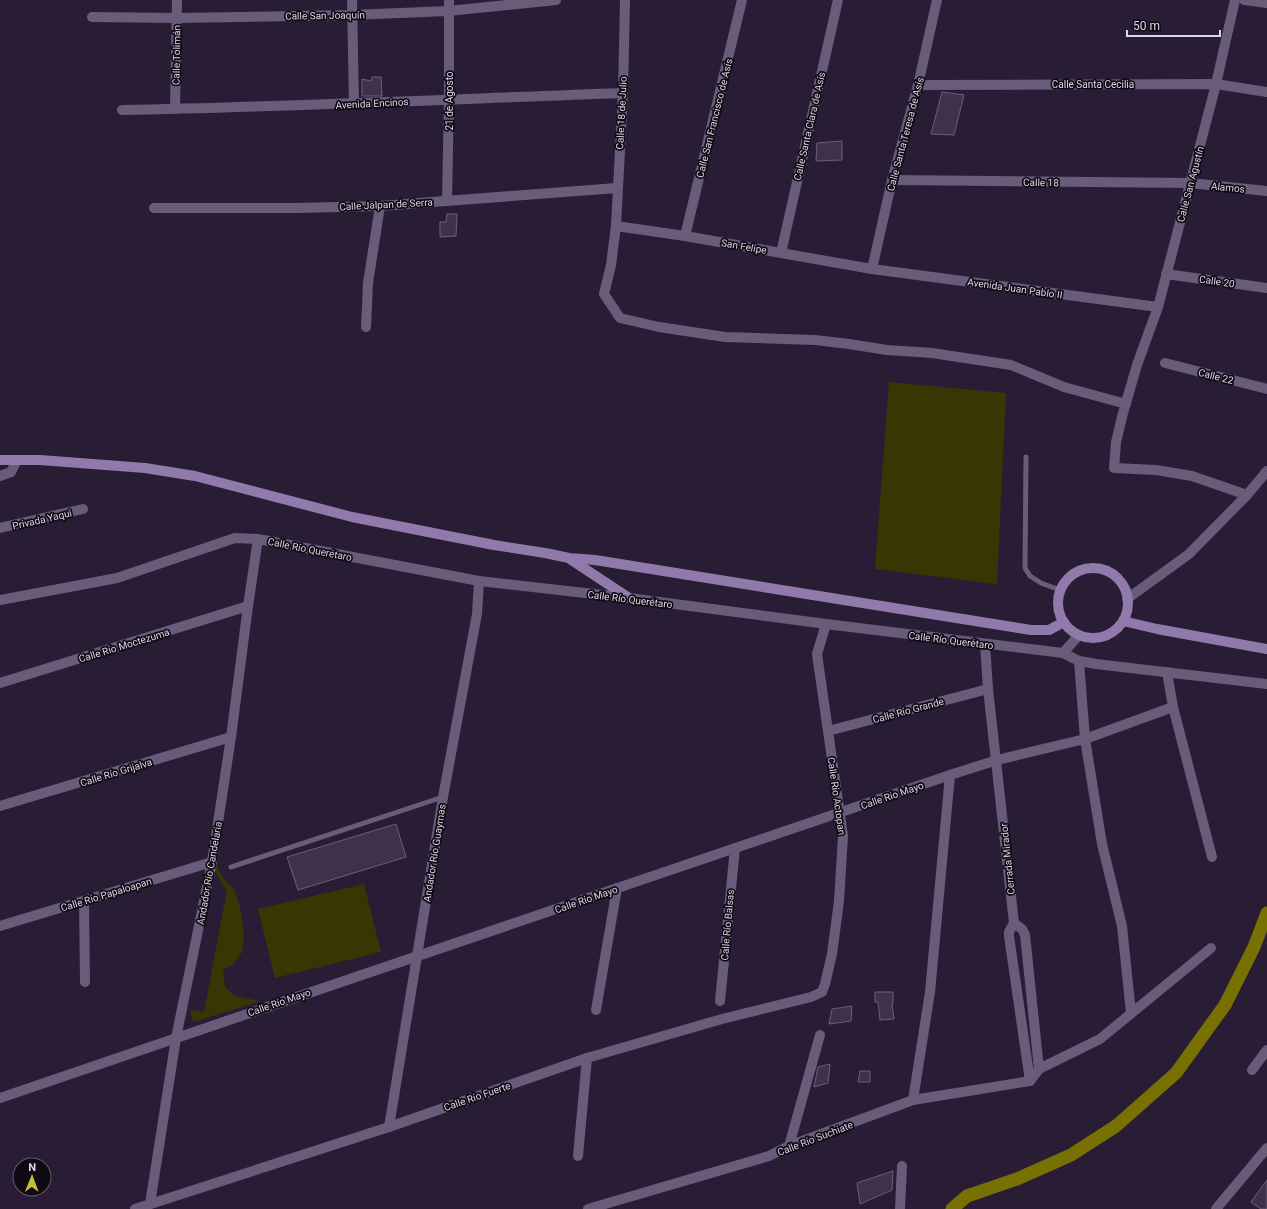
<svg xmlns="http://www.w3.org/2000/svg" width="1267" height="1209" viewBox="0 0 1267 1209" font-family="Roboto,sans-serif">
<style>
.green{fill:#3a3604}
.lines{fill:none;stroke-linecap:round;stroke-linejoin:round}
.canal{stroke:#787101;stroke-width:13}
.building{fill:#3d314b;stroke:#6b5e7a}
.service{stroke:#695b7a;stroke-width:5}
.minor{stroke:#695b7a;stroke-width:10}
.tertiary{stroke:#695b7a;stroke-width:10}
.secondary{stroke:#917aab;stroke-width:10}
.labels{text-anchor:middle;stroke-width:3.5;stroke-linejoin:round;paint-order:stroke}
.street-label{font-size:10px;fill:#ddd6e6;stroke:#100a15}
</style>
<rect width="100%" height="100%" fill="#291d36"/>
<g class="green">
<polygon points="889,382 1006,393 997,584 875,569"/>
<polygon points="215,863 225,881 234,889 240,907 244,934 242,952 233,964 223,970 225,987 235,996 260,1001 193,1022 190,1010 204,1012 227,890 214,871"/>
<polygon points="364,884 381,952 275,978 258,909"/>
</g>
<g class="lines">
<polyline class="canal" points="952,1209 967,1196 1017,1179 1071,1155 1116,1126 1176,1073 1225,1005 1254,947 1267,913"/>
</g>
<g class="building">
<polygon points="372,77 381,77 382,96 362,96 362,79 371,81"/>
<polygon points="942,92 964,95 954,135 931,134"/>
<polygon points="842,141 842,160 816,161 817,143"/>
<polygon points="447,214 457,214 456,236 440,237 440,222 446,222"/>
<polygon points="396,824 406,857 298,890 287,857"/>
<polygon points="875,992 893,992 893,1003 892,1003 894,1019 880,1020 878,1002 875,1002"/>
<polygon points="852,1006 851,1021 829,1024 832,1009"/>
<polygon points="830,1064 828,1083 814,1087 818,1067"/>
<polygon points="860,1071 870,1071 870,1082 858,1082"/>
<polygon points="893,1171 892,1190 860,1204 857,1183"/>
<polygon points="1267,1180 1267,1209 1261,1209 1251,1202"/>
</g>
<g class="lines">
<g class="service">
<polyline points="1026,457 1025,568 1030,576 1041,583 1060,590"/>
<polyline points="231,867 443,797"/>
</g>
<g class="minor">
<polyline points="352,0 354,104"/>
<polyline points="625,0 623,93 616,226 611,265 604,294 620,318 659,327 725,337 815,340 849,344 887,350 932,353 1011,365 1064,387 1126,404"/>
<polyline points="1235,0 1216,84 1158,307 1137,365 1123,413 1116,442 1114,468 1156,470 1192,476 1247,495"/>
<polyline points="1244,0 1267,3"/>
<polyline points="92,17 177,18 352,15 448,11 556,0"/>
<polyline points="918,85 1216,84 1267,92"/>
<polyline points="175,109 177,0"/>
<path d="M 122,110 C 289,107 456,99 623,93"/>
<polyline points="892,180 1190,183 1267,191"/>
<polyline points="447,201 449,99 449,0"/>
<polyline points="154,208 297,208 380,206 617,188"/>
<polyline points="616,226 685,236 872,269 1158,307"/>
<polyline points="685,236 742,0"/>
<polyline points="781,253 838,0"/>
<polyline points="872,269 892,180 918,85 937,0"/>
<polyline points="1166,274 1267,288"/>
<polyline points="366,327 368,283 380,206"/>
<polyline points="1165,363 1267,389"/>
<polyline points="0,476 11,472 17,460"/>
<polyline points="0,528 83,509"/>
<polyline points="0,600 117,578 235,538 258,539 479,581 629,598 826,624 1063,653 1079,661 1096,664 1267,684"/>
<polyline points="985,644 988,689 1014,923 1022,929 1025,935 1039,1069"/>
<polyline points="1063,653 1079,635"/>
<polyline points="1079,661 1085,739 1102,844 1122,926 1131,1013"/>
<polyline points="1167,672 1173,707 1212,857"/>
<polyline points="0,683 248,606"/>
<polyline points="828,731 988,689"/>
<polyline points="0,806 231,737"/>
<polyline points="84,901 85,982"/>
<polyline points="1014,923 1009,932 1009,936 1030,1081"/>
<polyline points="0,926 212,862"/>
<polyline points="720,1001 735,848"/>
<polyline points="596,1010 617,888"/>
<polyline points="1252,1070 1267,1050"/>
<polyline points="0,1098 950,775 997,760 1085,739 1173,707"/>
<polyline points="913,1100 930,992 950,775"/>
<polyline points="389,1127 443,797 477,614 479,581"/>
<polyline points="789,1146 820,1035"/>
<polyline points="578,1156 587,1058"/>
<polyline points="150,1204 176,1038 212,862 231,737 248,606 258,539"/>
<polyline points="135,1209 389,1127 587,1058 722,1019 811,997 822,992 825,984 832,954 839,901 843,836 817,654 826,624"/>
<polyline points="588,1209 769,1156 789,1146 913,1100 1030,1081 1039,1069 1100,1039 1211,948"/>
<polyline points="900,1209 902,1166"/>
<polyline points="1216,1209 1267,1148"/>
</g>
<polyline class="tertiary" points="1127,599 1189,554 1247,495 1267,471"/>
<g class="secondary">
<polyline points="0,460 40,460 145,468 195,476 352,517 494,545 545,553 569,558 595,560 1031,630 1049,630 1064,622"/>
<polyline points="570,559 629,598"/>
<circle cx="1093" cy="603" r="35"/>
<polyline points="1123,621 1157,629 1267,649"/>
</g>
</g>
<g class="labels">
<g class="street-label">
<text transform="translate(325 15) rotate(-1)" y="4">Calle San Joaquín</text>
<text transform="translate(176 55) rotate(-89)" y="4">Calle Tolimán</text>
<text x="1093" y="88">Calle Santa Cecilia</text>
<text transform="translate(449 101) rotate(-90)" y="4">21 de Agosto</text>
<text transform="translate(372 103) rotate(-3)" y="4">Avenida Encinos</text>
<text transform="translate(621 113) rotate(-87)" y="4">Calle 18 de Julio</text>
<text transform="translate(714 118) rotate(-76)" y="4">Calle San Francisco de Asís</text>
<text transform="translate(809 126) rotate(-77)" y="4">Calle Santa Clara de Asís</text>
<text transform="translate(905 134) rotate(-75)" y="4">Calle Santa Teresa de Asís</text>
<text transform="translate(1041 182) rotate(1)" y="4">Calle 18</text>
<text transform="translate(1190 184) rotate(-75)" y="4">Calle San Agustín</text>
<text transform="translate(1228 187) rotate(6)" y="4">Alamos</text>
<text transform="translate(386 204) rotate(-3)" y="4">Calle Jalpan de Serra</text>
<text transform="translate(744 246) rotate(10)" y="4">San Felipe</text>
<text transform="translate(1217 281) rotate(8)" y="4">Calle 20</text>
<text transform="translate(1015 288) rotate(8)" y="4">Avenida Juan Pablo II</text>
<text transform="translate(1216 376) rotate(14)" y="4">Calle 22</text>
<text transform="translate(42 519) rotate(-13)" y="4">Privada Yaqui</text>
<text transform="translate(310 549) rotate(11)" y="4">Calle Río Querétaro</text>
<text transform="translate(630 599) rotate(7)" y="4">Calle Río Querétaro</text>
<text transform="translate(951 640) rotate(7)" y="4">Calle Río Querétaro</text>
<text transform="translate(124 645) rotate(-17)" y="4">Calle Río Moctezuma</text>
<text transform="translate(908 710) rotate(-15)" y="4">Calle Río Grande</text>
<text transform="translate(116 772) rotate(-17)" y="4">Calle Río Grijalva</text>
<text transform="translate(892 795) rotate(-19)" y="4">Calle Río Mayo</text>
<text transform="translate(837 796) rotate(82)" y="4">Calle Río Actopan</text>
<text transform="translate(434 853) rotate(-81)" y="4">Andador Río Guaymas</text>
<text transform="translate(1007 859) rotate(-96)" y="4">Cerrada Mirador</text>
<text transform="translate(209 873) rotate(-80)" y="4">Andador Río Candelaria</text>
<text transform="translate(106 894) rotate(-17)" y="4">Calle Río Papaloapan</text>
<text transform="translate(586 899) rotate(-19)" y="4">Calle Río Mayo</text>
<text transform="translate(727 925) rotate(-85)" y="4">Calle Río Balsas</text>
<text transform="translate(279 1002) rotate(-19)" y="4">Calle Río Mayo</text>
<text transform="translate(477 1096) rotate(-19)" y="4">Calle Río Fuerte</text>
<text transform="translate(815 1138) rotate(-21)" y="4">Calle Río Suchiate</text>
</g>
</g>
<g transform="translate(32 1177) rotate(1)"><circle r="19" fill="#100a15" stroke="#625c69"/>
<path d="M0-3L7 15L0 10L-7 15Z" fill="#c5bc3d"/>
<text y="-6" font-size="11" font-weight="bold" text-anchor="middle" fill="#ddd6e6">N</text>
</g>
<path d="M1127 30v6h93v-6" fill="none" stroke="#ddd6e6" stroke-width="2"/>
<text x="1133" y="30" font-size="12" fill="#ddd6e6" stroke="#100a15" stroke-width="3" paint-order="stroke">50 m</text>
</svg>
